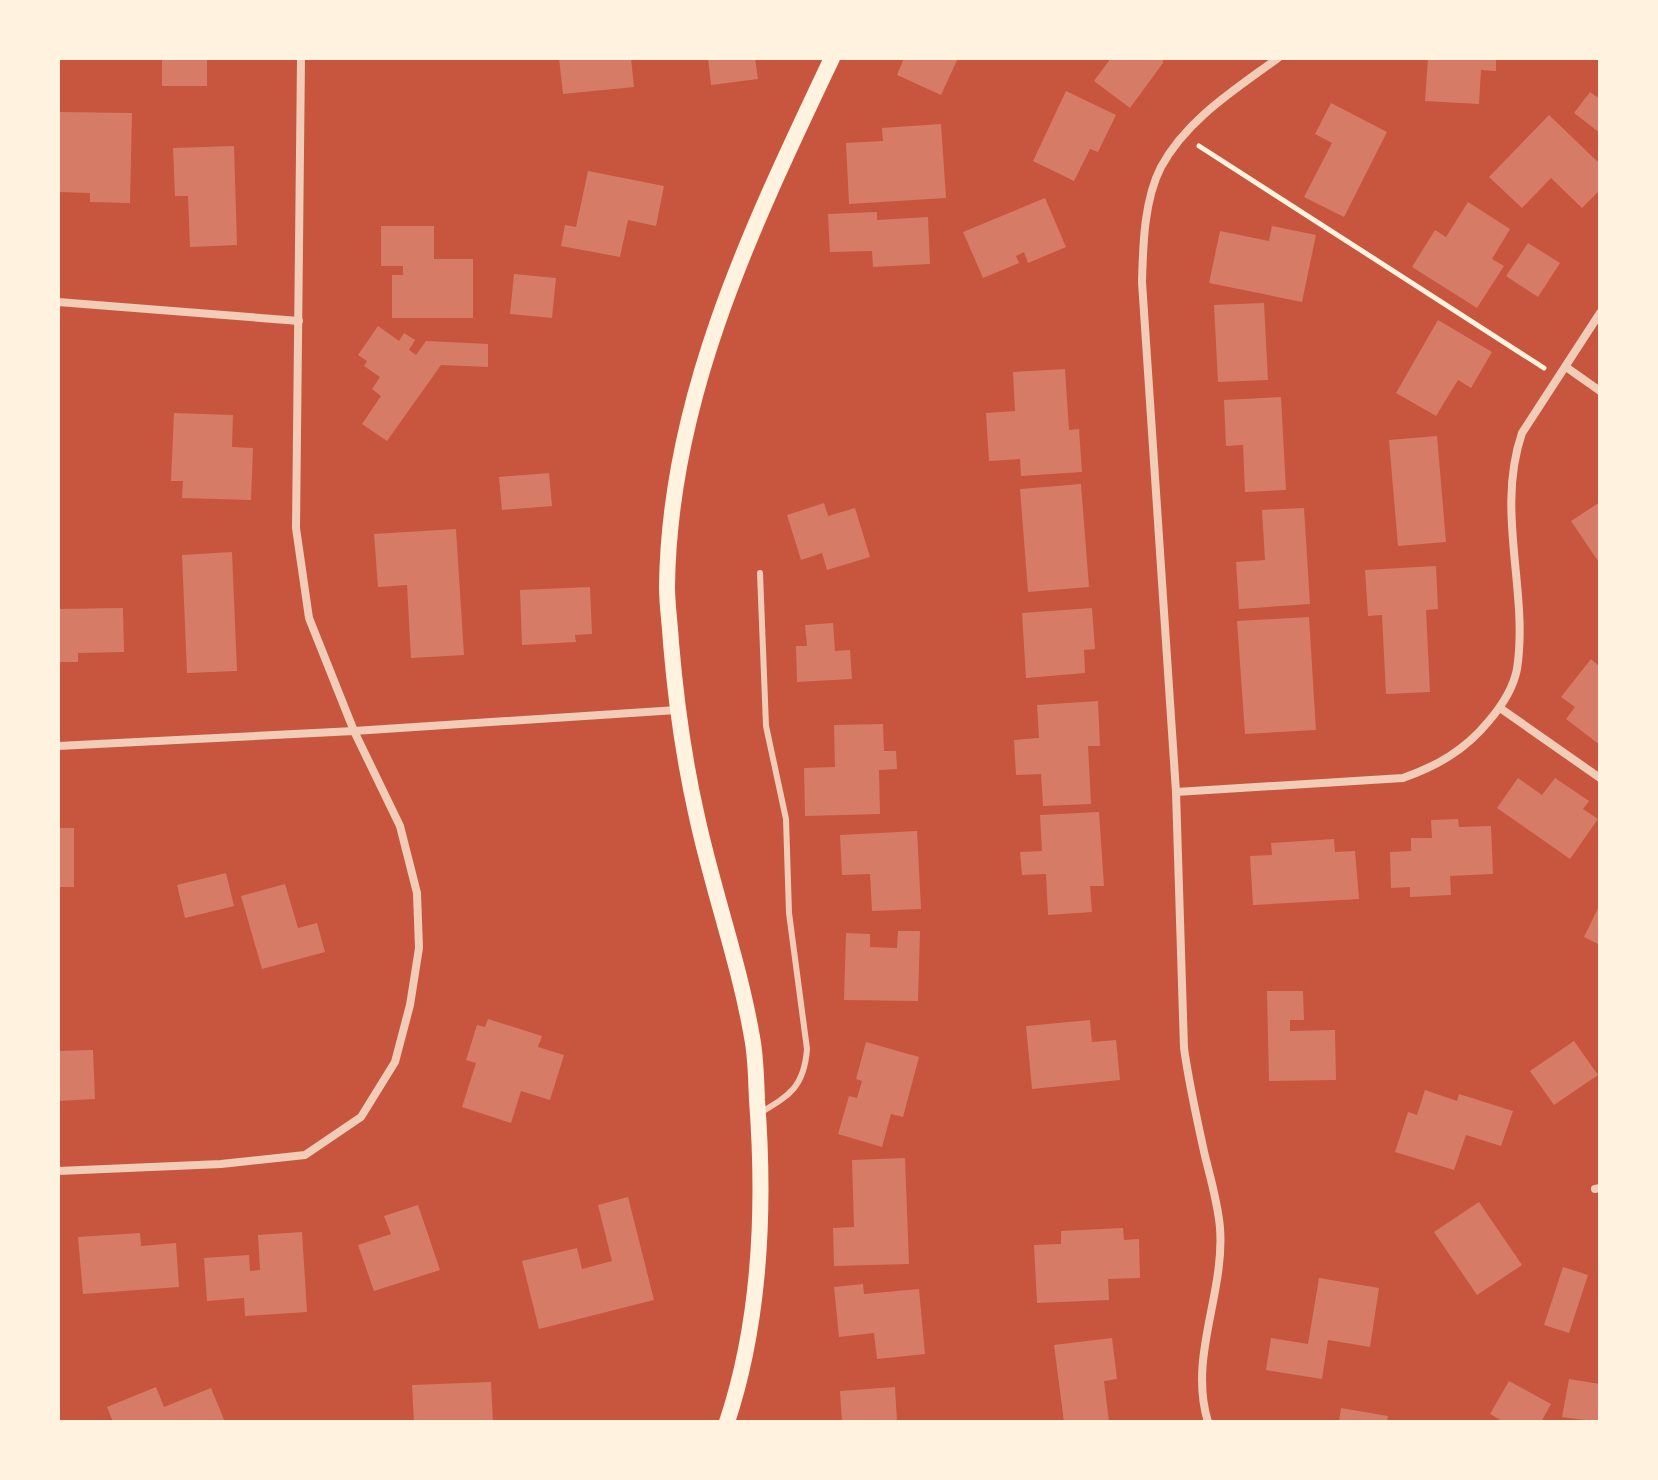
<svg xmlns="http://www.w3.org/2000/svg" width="1658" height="1480" viewBox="0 0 1658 1480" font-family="'Space Grotesk',sans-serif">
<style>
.building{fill:#d67c66}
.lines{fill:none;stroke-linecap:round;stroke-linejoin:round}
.path{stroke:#fff3e0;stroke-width:5}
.service{stroke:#f1ccb7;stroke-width:6}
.minor{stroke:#f1ccb7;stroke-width:8}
.secondary{stroke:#fff3e0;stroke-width:16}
</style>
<rect width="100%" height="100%" fill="#c8553d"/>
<g class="building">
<rect x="162" y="58" width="45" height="28"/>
<polygon points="559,58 631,58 634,87 563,94"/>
<polygon points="708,58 755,58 758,79 711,85"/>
<polygon points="904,58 958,58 941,95 897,75"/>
<polygon points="1111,58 1163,58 1163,63 1130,108 1094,81"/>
<polygon points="1428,58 1496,58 1496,71 1481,70 1479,104 1425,101"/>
<polygon points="1066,91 1116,115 1098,152 1090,149 1074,181 1033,161"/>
<polygon points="1590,92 1600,99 1600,133 1574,113"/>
<polygon points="1331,103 1387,132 1344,217 1304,197 1332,143 1315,134"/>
<polygon points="58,112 132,113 130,203 90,202 90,193 58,192"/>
<polygon points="1549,115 1600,164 1600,190 1582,208 1551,178 1522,208 1489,177"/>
<polygon points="941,124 946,198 849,204 846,143 883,141 882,128"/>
<polygon points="234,146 237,245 190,247 188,196 175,196 173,148"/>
<polygon points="588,171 664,186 656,226 628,220 620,257 561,246 565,225 576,227"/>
<polygon points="1045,198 1066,247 1028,263 1024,252 1016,256 1019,263 983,278 963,232"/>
<polygon points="1468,202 1510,229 1492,259 1504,266 1477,308 1412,267 1435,230 1446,237"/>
<polygon points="877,212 877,220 928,217 930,264 873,267 872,251 830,252 828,214"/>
<polygon points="381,226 434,226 434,259 473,259 473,318 392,318 392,275 403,275 403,266 381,266"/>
<polygon points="1272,226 1316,235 1302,302 1209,283 1220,231 1269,241"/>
<polygon points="1528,243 1560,263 1538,297 1506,276"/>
<polygon points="514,274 556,278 552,318 510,314"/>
<polygon points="1264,303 1268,380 1218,382 1214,305"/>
<polygon points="1438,320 1492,352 1471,388 1458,380 1436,416 1396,393"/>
<polygon points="378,326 399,341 404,333 415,340 409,350 416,355 426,341 488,344 488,367 441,365 387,441 362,424 381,396 372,389 380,377 364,366 367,361 358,355"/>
<polygon points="1065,369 1069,430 1079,429 1082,472 1021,476 1020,459 989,461 986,413 1015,411 1013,372"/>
<polygon points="1281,397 1286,490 1245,492 1243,445 1226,446 1224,400"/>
<polygon points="174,413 233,415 232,447 253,448 251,500 182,498 183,481 171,481"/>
<polygon points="1437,436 1446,542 1398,546 1389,440"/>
<polygon points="549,473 552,506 502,510 499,477"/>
<polygon points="1081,484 1089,587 1028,592 1020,489"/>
<polygon points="1600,502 1600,564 1571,521"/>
<polygon points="824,503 828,516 855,508 870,557 827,570 822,553 801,560 787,515"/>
<polygon points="1304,508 1310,604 1239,609 1236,562 1265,560 1262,510"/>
<polygon points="456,529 464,655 411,658 407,585 378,587 374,534"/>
<polygon points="232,552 237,671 187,673 182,555"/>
<polygon points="1436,566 1438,609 1426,610 1430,692 1386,694 1382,615 1368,616 1365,570"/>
<polygon points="590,587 592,634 575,635 576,642 522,645 520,590"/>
<polygon points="123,608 124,652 78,653 78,662 58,662 58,609"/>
<polygon points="1092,608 1095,649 1084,650 1085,673 1026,678 1022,613"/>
<polygon points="1309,617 1316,730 1245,734 1237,621"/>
<polygon points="833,623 835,651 850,650 852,679 797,682 796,646 807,646 805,625"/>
<polygon points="1591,659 1600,667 1600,745 1566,719 1575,707 1561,697"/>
<polygon points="1098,701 1100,746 1088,746 1091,804 1043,806 1041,774 1016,775 1014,740 1039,738 1037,705"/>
<polygon points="883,724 884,751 896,751 897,769 879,770 880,814 805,816 804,768 835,767 834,725"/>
<polygon points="1518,778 1542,795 1555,778 1589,801 1583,809 1598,819 1570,859 1497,808"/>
<polygon points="1099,812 1104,886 1090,886 1092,912 1048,915 1046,874 1022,875 1020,852 1042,851 1040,815"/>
<polygon points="1458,819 1459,827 1491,826 1493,874 1450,876 1451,895 1410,897 1410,887 1391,888 1390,852 1411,851 1411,838 1432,838 1431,820"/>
<rect x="58" y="828" width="16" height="59"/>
<polygon points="917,831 921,909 872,911 870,874 842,875 840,835"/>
<polygon points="1334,839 1335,852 1355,851 1359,899 1253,905 1250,856 1272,855 1271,843"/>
<polygon points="226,873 234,906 185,918 177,885"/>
<polygon points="285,884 298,928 317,923 325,952 262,969 241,896"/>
<polygon points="1600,904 1600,945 1584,937"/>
<polygon points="898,931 920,931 918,1001 844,1000 846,933 870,934 870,947 897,948"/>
<polygon points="1267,991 1303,991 1304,1020 1290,1020 1290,1031 1335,1030 1336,1080 1269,1081"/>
<polygon points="488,1019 542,1036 538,1047 564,1055 550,1100 521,1091 511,1123 462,1107 476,1063 466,1060 477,1025 485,1027"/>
<polygon points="1090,1020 1092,1042 1116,1040 1120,1080 1032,1089 1026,1026"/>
<polygon points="1574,1041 1598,1075 1554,1105 1530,1071"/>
<polygon points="866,1042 919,1057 903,1117 891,1114 882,1147 838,1134 849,1096 857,1098 862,1081 856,1079"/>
<polygon points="93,1050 95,1099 58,1101 58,1051"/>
<polygon points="1425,1090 1457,1101 1459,1094 1513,1111 1501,1146 1466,1135 1454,1170 1395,1152 1408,1112 1417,1115"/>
<polygon points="905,1158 909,1264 834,1266 833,1228 854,1227 852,1160"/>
<polygon points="628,1197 654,1300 539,1329 522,1261 577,1248 582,1269 612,1261 598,1205"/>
<polygon points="1479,1202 1522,1265 1477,1295 1434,1232"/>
<polygon points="418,1205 440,1270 374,1291 358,1245 391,1234 384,1216"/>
<polygon points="1123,1228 1124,1240 1139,1239 1140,1278 1108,1279 1109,1300 1037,1303 1034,1245 1061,1244 1061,1231"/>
<polygon points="302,1232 307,1312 245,1316 244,1298 207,1301 204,1258 249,1255 250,1271 260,1270 258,1235"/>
<polygon points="140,1233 141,1246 176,1243 179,1287 83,1294 78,1237"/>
<polygon points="1563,1267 1588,1275 1569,1333 1544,1325"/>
<polygon points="1319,1278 1379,1288 1370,1347 1328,1340 1322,1379 1266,1370 1271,1338 1308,1344"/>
<polygon points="863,1284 864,1294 919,1289 925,1354 877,1359 874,1333 839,1337 834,1287"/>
<polygon points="1112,1338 1117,1379 1104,1381 1109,1422 1064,1422 1054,1345"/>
<polygon points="1569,1379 1600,1384 1600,1422 1562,1417"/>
<polygon points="1509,1381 1551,1404 1541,1422 1504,1422 1490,1414"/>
<polygon points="491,1382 493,1422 414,1422 412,1385"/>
<polygon points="156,1387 164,1407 211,1388 225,1422 113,1422 107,1407"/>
<polygon points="895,1387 897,1422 842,1422 840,1391"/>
<polygon points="1341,1408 1388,1416 1387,1422 1339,1422"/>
</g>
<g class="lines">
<polyline class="path" points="1199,146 1544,368"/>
<path class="service" d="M 760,573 L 766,726 L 786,819 L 789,913 L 807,1049 C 804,1087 790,1095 760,1113"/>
<g class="minor">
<polyline points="58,302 299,321"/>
<polyline points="1566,367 1600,391"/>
<polyline points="1500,708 1600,778"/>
<polyline points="58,746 354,731 677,710"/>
<path d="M 1176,792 L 1403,778 C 1437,766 1465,750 1488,722 C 1501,707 1513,690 1517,669 C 1529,591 1495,512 1522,433 L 1600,313"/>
<polyline points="58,1171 221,1164 305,1155 361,1117 395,1062 410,1005 419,948 417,893 400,826 354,731 309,618 296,528 301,58"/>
<polyline points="1595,1189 1600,1188"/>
<path d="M 1208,1422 C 1188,1357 1225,1294 1220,1228 C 1218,1204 1211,1180 1205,1156 C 1197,1120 1189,1084 1184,1048 L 1176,792 L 1142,282 C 1143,245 1144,200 1161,167 C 1187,119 1236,89 1278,58"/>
</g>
<path class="secondary" d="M 727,1422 C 761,1320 765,1206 757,1100 C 756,1079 756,1057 752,1037 C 739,962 713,891 697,817 C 684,760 676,702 671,643 C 670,624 667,605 667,587 C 669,397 753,225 832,58"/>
</g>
<rect width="1658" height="1480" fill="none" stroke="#fff3e0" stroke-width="120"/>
</svg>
